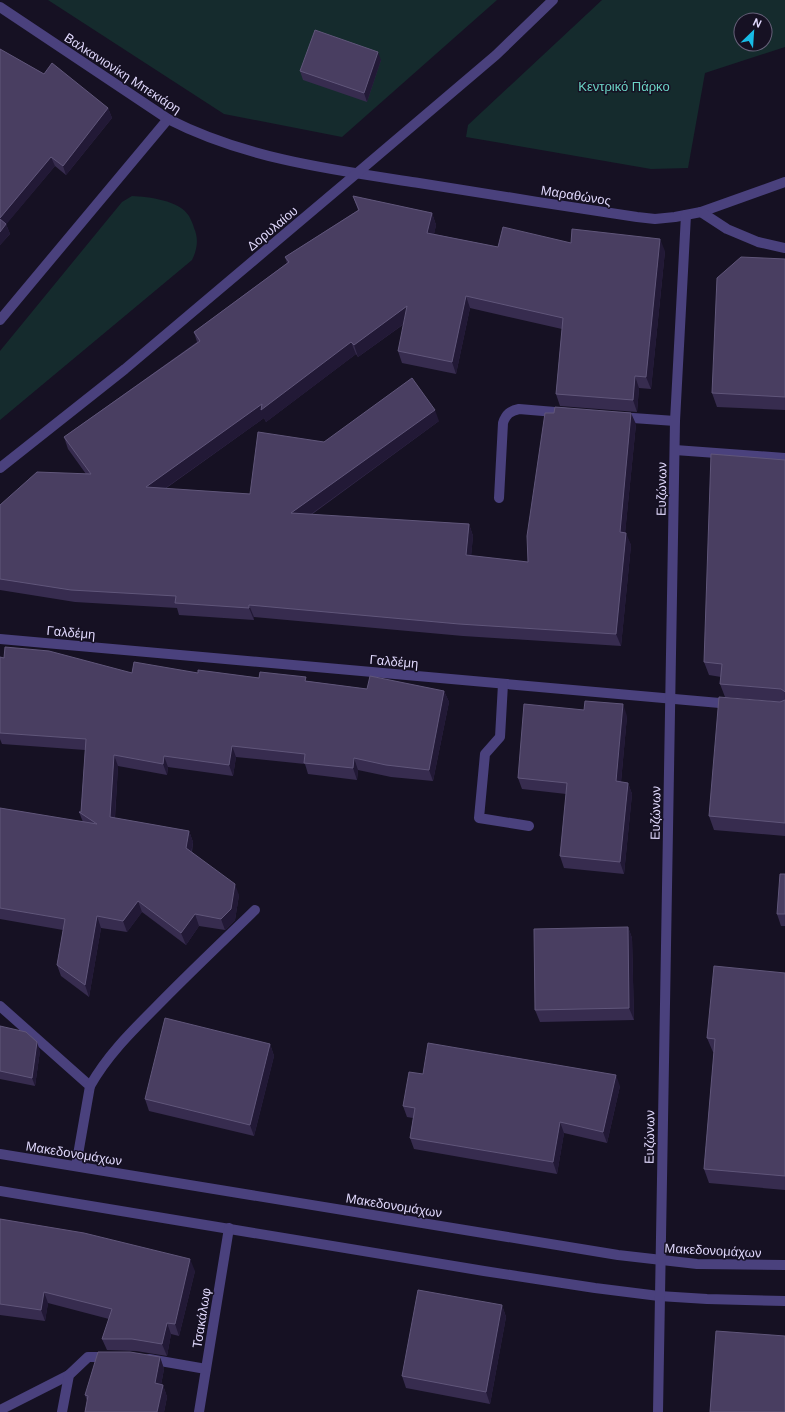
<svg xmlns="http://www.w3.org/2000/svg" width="785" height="1412" viewBox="0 0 785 1412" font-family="'DM Sans',sans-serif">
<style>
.green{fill:#152b2d;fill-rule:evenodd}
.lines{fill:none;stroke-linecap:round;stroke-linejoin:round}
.minor{stroke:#4a417d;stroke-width:10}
.wall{fill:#372c4f}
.shaded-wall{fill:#221936}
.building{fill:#493e61;stroke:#60567a}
.labels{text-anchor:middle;stroke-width:3;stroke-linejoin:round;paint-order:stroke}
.street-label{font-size:13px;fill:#dfd7fb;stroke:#161123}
.park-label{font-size:13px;fill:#6bd4c5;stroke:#161123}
</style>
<rect width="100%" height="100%" fill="#161123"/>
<g class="green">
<polygon points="48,0 497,0 342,137 224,114"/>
<path d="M 602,0 L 785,0 L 785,47 L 705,73 L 688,168 L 651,169 L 466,137 L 468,125 ZM 741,20 L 765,20 L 765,44 L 741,44 Z"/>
<path d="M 132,196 C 149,197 179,200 189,216 C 191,220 193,224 194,228 C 199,239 197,250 192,260 L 0,420 L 0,351 L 122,202 Z"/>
</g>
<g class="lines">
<g class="minor">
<path d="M 0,7 L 168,119 C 246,159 333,170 419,183 C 492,195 564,206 637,217 L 655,219 L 675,217 L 701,212 L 785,182"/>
<polyline points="701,212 727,229 758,242 785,248"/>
<polyline points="0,320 168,119"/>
<polyline points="619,417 675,421"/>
<polyline points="675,450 785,458"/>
<polyline points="0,468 125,369 356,174 496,55 553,0"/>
<path d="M 499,498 L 503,423 C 506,414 510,411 519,409 L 567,413"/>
<polyline points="0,639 731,704"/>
<polyline points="503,684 500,737 485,754 479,818 529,826"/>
<polyline points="0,1006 90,1086 76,1166"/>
<path d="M 90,1086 C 107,1056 130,1033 154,1009 C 187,975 221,943 255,910"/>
<polyline points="0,1154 618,1255 697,1264 785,1265"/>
<polyline points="0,1191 484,1271 595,1288 659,1296 707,1299 785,1301"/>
<polyline points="149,1359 206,1369"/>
<polyline points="0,1410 69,1375"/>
<polyline points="62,1412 69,1375 88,1357 109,1357"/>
<polyline points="199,1412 229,1228"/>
<polyline points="658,1412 675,421 686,215"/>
</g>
</g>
<g class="wall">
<polygon points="0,49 44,74 108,108 112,118 66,175 55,166 6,224 10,234 0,245"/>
<polygon points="381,60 367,102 303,80 300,71"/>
<polygon points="353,196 432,213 436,225 434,234 498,247 571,243 665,251 651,389 639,388 637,412 560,406 556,394 562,329 470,308 456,374 402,363 398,351 404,324 358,357 356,354 266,422 264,418 165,489 250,494 324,442 439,421 311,515 469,524 473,536 471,556 528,562 636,424 625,533 631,545 621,646 463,636 254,617 254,620 179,615 177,608 75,602 0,590 0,505 86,474 68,449 64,437 197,342 194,332 287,263 285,257 358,210"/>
<polygon points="785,259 785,410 717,407 712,393"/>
<polygon points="785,460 785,836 714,830 709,816 780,702 725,697 720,684 721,677 709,675 704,662"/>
<polygon points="0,657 132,673 198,673 259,678 307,681 367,689 444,691 449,702 433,781 391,777 358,770 357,780 308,774 305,764 236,757 233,776 168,767 167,775 118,766 115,818 189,831 193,842 192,852 239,895 235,920 225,930 199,926 186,945 142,912 127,932 101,928 89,997 61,976 57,965 63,930 0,919 0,808 83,822 79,812 81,812 85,750 2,744 0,739"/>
<polygon points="627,716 621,782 628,783 632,794 624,874 564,868 560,856 566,794 522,789 518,778"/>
<polygon points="785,874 785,926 781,926 777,914"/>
<polygon points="628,927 632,938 634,1020 540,1022 535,1010"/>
<polygon points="785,973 785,1190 709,1183 704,1169 714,1052 713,1052 707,1038"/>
<polygon points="0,1026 40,1051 35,1086 0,1079"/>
<polygon points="270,1044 274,1056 254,1136 149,1111 145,1099"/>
<polygon points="423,1074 620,1086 607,1143 564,1133 557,1174 414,1149 410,1138 413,1118 407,1117 403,1106"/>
<polygon points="0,1219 195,1271 179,1336 171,1334 167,1356 136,1351 107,1350 102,1339 109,1319 48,1303 45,1321 0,1315"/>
<polygon points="502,1305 506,1317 490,1404 406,1388 402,1376"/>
<polygon points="160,1357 164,1369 161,1385 163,1385 167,1397 164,1412 85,1412 87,1401 85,1395"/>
</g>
<g class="shaded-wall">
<polygon points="378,52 381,60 367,102 364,93"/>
<polygon points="108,108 112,118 66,175 63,166"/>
<polygon points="51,157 55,166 4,227 6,224 10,234 0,245 0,218"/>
<polygon points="432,213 436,225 432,245 427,233"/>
<polygon points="660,239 665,251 651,389 646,377"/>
<polygon points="466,296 470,308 456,374 452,362"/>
<polygon points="407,306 412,318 358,357 354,345"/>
<polygon points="351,342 356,354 266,422 264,418 150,499 146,487 262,404"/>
<polygon points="635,376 639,388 637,412 633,400"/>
<polygon points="435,410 439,421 296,525 291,513"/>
<polygon points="631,413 636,424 624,544 620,532"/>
<polygon points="469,524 473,536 470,567 466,555"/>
<polygon points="626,533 631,545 621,646 616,634"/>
<polygon points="249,605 254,617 254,620 249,608"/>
<polygon points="444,691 449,702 433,781 429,770"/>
<polygon points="623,704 627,716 620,793 616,781"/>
<polygon points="232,746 236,757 233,776 229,765"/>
<polygon points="114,755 118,766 114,829 110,817"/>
<polygon points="164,756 168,767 167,775 163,764"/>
<polygon points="354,758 358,770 357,780 353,768"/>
<polygon points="628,783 632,794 624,874 620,862"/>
<polygon points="189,831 193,842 190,859 186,848"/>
<polygon points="235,884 239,895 235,920 225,930 221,919"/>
<polygon points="138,901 142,912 127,932 123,921"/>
<polygon points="195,914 199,926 186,945 181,933"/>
<polygon points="97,916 101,928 89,997 85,985"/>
<polygon points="628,927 632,938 634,1020 629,1008"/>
<polygon points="37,1042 40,1051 35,1086 32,1078"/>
<polygon points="270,1044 274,1056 254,1136 250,1125"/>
<polygon points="616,1075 620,1086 607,1143 603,1132"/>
<polygon points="560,1122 564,1133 557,1174 553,1162"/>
<polygon points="190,1259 195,1271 179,1336 175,1324"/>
<polygon points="44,1292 48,1303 45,1321 41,1310"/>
<polygon points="502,1305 506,1317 490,1404 486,1392"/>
<polygon points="167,1323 171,1334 167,1356 162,1344"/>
<polygon points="160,1357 164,1369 159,1395 155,1383"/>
<polygon points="163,1385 167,1397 164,1412 157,1412"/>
</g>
<g class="building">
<polygon points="315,30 378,52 364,93 300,71"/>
<polygon points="0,49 44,74 52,63 108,108 63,166 51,157 0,218"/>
<polygon points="353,196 432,213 427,233 498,247 503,227 571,243 572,229 660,239 646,377 635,376 633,400 556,394 563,318 466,296 452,362 398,351 407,306 354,345 351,342 261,410 262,404 146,487 250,494 258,432 324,442 412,378 435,410 291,513 469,524 466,555 528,562 527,536 545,413 554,413 555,407 631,413 620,532 626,533 616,634 459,624 249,605 249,608 175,603 176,596 71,590 0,579 0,505 37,472 91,474 64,437 200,341 194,332 289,262 285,257 359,210"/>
<polygon points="0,219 6,224 0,232"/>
<polygon points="741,257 785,259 785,397 712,393 717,278"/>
<polygon points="711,454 785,460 785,692 784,691 781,689 720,684 722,664 704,662"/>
<polygon points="5,647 49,651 132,673 134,662 198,673 198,670 259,678 260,672 306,677 305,681 367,689 370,676 444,691 429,770 386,765 354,758 353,768 304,763 305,754 232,746 229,765 164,756 163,764 114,755 110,817 189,831 186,848 235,884 231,909 221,919 195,914 181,933 138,901 123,921 97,916 85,985 57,965 65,919 0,908 0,808 97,824 79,812 81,812 86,739 0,733 0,657 4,658"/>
<polygon points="719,697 780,702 785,700 785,823 709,816"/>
<polygon points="585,701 623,704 616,781 628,783 620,862 560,856 567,783 518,778 524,704 584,710"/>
<polygon points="780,874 785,874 785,914 777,914"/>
<polygon points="628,927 629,1008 535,1010 534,929"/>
<polygon points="714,966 785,973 785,1176 704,1169 715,1039 707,1038"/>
<polygon points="165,1018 270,1044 250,1125 145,1099"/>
<polygon points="0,1026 26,1032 37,1042 32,1078 0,1071"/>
<polygon points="428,1043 616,1075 603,1132 560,1122 553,1162 410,1138 415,1108 403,1106 409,1072 423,1074"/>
<polygon points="0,1219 84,1233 190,1259 175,1324 167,1323 162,1344 132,1339 102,1339 112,1309 44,1292 41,1310 0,1304"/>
<polygon points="418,1290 502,1305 486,1392 402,1376"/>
<polygon points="716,1331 785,1336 785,1412 710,1412"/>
<polygon points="98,1352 130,1352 160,1357 155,1383 163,1385 157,1412 85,1412 88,1396 85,1395"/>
</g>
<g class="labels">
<g class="street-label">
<text transform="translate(123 73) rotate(33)" y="5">Βαλκανιονίκη Μπεκιάρη</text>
<text transform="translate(576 195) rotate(9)" y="5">Μαραθώνος</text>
<text transform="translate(272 228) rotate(-40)" y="5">Δορυλαίου</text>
<text transform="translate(661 489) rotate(-89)" y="5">Ευζώνων</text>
<text transform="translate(71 632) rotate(5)" y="5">Γαλδέμη</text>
<text transform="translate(394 661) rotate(5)" y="5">Γαλδέμη</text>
<text transform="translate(655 813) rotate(-89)" y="5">Ευζώνων</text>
<text transform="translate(649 1137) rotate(-89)" y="5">Ευζώνων</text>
<text transform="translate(74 1153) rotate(9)" y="5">Μακεδονομάχων</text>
<text transform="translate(394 1205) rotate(9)" y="5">Μακεδονομάχων</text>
<text transform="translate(713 1250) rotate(3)" y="5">Μακεδονομάχων</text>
<text transform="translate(201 1318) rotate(-81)" y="5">Τσακάλωφ</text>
</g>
<g class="park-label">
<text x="624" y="91">Κεντρικό Πάρκο</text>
</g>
</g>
<g transform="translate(753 32) rotate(25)"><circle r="19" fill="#161123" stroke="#666079"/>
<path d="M0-3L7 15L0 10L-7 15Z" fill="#18bbe6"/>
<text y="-6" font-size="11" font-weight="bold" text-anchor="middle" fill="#dfd7fb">N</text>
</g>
</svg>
